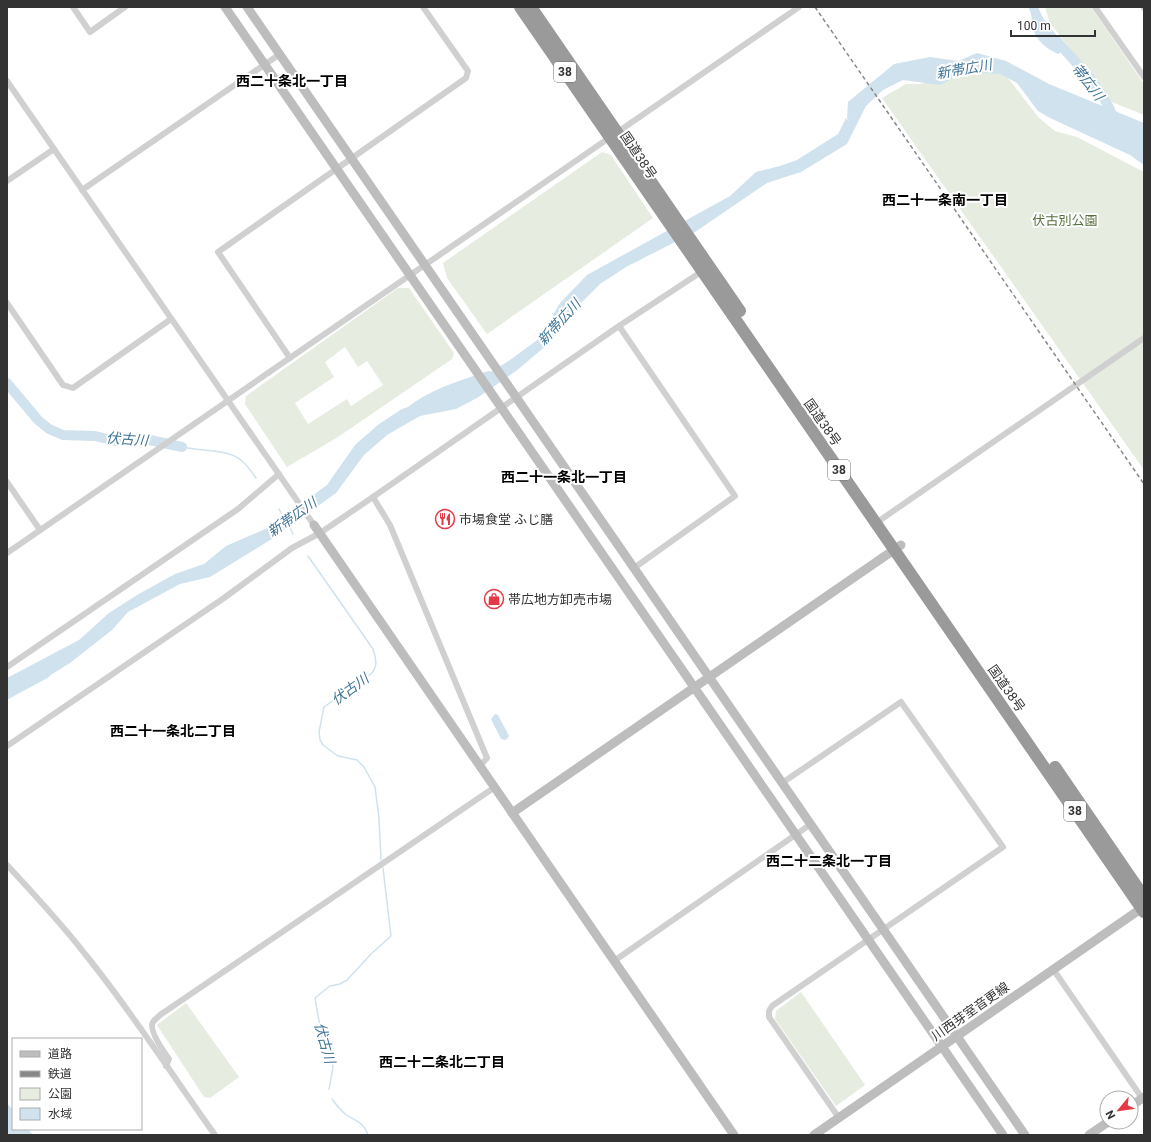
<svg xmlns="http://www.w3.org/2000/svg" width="1151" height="1142" viewBox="0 0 1151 1142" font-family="Roboto,'Noto Sans JP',sans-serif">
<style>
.green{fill:#e6ecdf;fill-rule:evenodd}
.water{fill:#cfe2ee}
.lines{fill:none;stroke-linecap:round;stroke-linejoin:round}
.stream{stroke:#cfe2ee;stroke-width:1.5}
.river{stroke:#cfe2ee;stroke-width:10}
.street{stroke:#d0d0d0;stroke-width:6}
.secondary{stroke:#bdbdbd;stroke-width:9}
.highway{stroke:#9a9a9a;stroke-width:12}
.rail{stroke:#888;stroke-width:1.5;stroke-dasharray:4 3;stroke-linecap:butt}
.labels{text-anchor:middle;stroke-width:4;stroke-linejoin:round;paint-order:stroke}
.shield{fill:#fff;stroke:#707070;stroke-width:1}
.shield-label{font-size:12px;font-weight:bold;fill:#333}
.street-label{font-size:13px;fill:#333;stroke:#fff}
.park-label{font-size:13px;fill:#56703f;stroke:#fff}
.poi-label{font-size:13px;fill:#333;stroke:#fff;text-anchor:start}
.water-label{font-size:14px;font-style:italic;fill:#3f7597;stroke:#fff}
.neighbourhood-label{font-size:14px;font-weight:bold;fill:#000;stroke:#fff}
</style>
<rect width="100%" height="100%" fill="#fff"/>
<g class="green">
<polygon points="1045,7 1091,7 1144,84 1144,115 1112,102 1050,23"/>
<polygon points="992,68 1008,78 1039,118 1055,131 1077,137 1144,172 1144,470 882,98 906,84 919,84 958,78"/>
<polygon points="602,152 611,155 653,218 487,334 447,278 443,263"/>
<path d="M 398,288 L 409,288 L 454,353 L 452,359 L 338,437 L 287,467 L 245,404 L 246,396 ZM 345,347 L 358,367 L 367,361 L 383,385 L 351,406 L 347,399 L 308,424 L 295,403 L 334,377 L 325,362 Z"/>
<polygon points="801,992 865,1085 836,1106 775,1019 776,1011"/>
<polygon points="186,1003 239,1077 210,1098 204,1097 157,1025"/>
</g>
<g class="water">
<path d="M 1028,7 L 1038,7 L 1043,18 L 1067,49 L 1058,54 C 1046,48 1037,42 1033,28 C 1030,20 1034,16 1028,7 Z"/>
<polygon points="977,53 1006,61 1049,84 1144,123 1144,165 1130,155 1050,118 1038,111 1017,83 1000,74 965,72 940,85 903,80 883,90 866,106 847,144 801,172 767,183 695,232 626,267 600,284 572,312 561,329 547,345 516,371 477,398 456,409 420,416 387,435 364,455 336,493 275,537 210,577 180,584 128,612 112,630 70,663 49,676 18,684 7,692 7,678 79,640 109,613 137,595 175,574 204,564 226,546 270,527 327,485 355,445 379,424 402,409 466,388 510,360 540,338 560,303 587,275 730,196 756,172 780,166 797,160 838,134 846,118 850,122 847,118 848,102 894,64 930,57 958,61"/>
<polygon points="495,714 498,715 509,736 506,740 501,739 491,719"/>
<polygon points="7,1103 13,1110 13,1129 28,1129 33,1135 7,1135"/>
</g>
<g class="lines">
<g class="stream">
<path d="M 182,447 C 199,451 230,449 242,461 C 248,466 252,472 256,478"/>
<polyline points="279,509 284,518"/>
<polyline points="289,526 293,534"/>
<path d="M 308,556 L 373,649 C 376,659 378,665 372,673 L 324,707 L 319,732 L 320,740 L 323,745 L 338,756 L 357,760 L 364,767 L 375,787 L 379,818 L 381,860"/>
<polyline points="329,1089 333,1067 329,1050 322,1038 315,998 330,986 340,984 347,980 371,954 391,936 383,868"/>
<path d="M 332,1099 C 336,1105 340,1109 345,1114 C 355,1121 364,1122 368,1135"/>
</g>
<g class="river">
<path d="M 1056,40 C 1075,62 1107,93 1114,121"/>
<polyline points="7,383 38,420 49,429 63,435 95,436 116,441 150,440 182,447"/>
<path d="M 411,411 C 434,393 461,386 489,376"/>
<polyline points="7,694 46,673"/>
</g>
<g class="street">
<polyline points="73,7 90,32 125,7"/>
<polyline points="1095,7 1144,77"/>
<polyline points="1144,7 1144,8"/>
<polyline points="7,81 314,525"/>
<polyline points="7,181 54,149"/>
<polyline points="82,190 280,54"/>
<polyline points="7,303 63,385 73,388 171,319"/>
<polyline points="619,326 735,496 634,568"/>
<polyline points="290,358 218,252 466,78 468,71 423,7"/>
<polyline points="7,482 40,530"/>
<polyline points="373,497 390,525 487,758 480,766"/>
<polyline points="876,523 1144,338"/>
<polyline points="7,553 799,7"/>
<polyline points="7,667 238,509 279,474"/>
<polyline points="7,746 224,598 292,548 320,533 373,497 619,326 704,270"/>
<polyline points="782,783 901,702 1003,847 772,1006 769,1011 769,1017 839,1118"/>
<path d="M 7,865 C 34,894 61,923 85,954 C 132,1012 172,1075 215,1135"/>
<polyline points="614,961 811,824"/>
<polyline points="1053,969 1144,1101"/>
<path d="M 166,1066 L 169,1059 C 164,1052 148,1030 153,1022 C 154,1020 158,1017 160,1015 L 495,787"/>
</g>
<g class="secondary">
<polyline points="225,7 1003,1135"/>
<polyline points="247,7 1025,1135"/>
<polyline points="314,525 734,1135"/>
<polyline points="512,813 901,545"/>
<polyline points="1131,1106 1144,1097"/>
<polyline points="814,1135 1142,908"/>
<polyline points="1089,1135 1108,1122"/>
</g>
<g class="highway">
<polyline points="520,7 1144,912"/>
<polyline points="531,7 740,311"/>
<polyline points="1055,767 1144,897"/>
</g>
<polyline class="rail" points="815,7 1144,484"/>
</g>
<defs>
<symbol id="restaurant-ring" viewBox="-11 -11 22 22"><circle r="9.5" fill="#fff" stroke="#e63946" stroke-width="1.5"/><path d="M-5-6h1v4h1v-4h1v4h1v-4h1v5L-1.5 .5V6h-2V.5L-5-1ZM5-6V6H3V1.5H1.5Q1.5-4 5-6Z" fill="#e63946"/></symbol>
<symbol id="shop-ring" viewBox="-11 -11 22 22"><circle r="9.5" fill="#fff" stroke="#e63946" stroke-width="1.5"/><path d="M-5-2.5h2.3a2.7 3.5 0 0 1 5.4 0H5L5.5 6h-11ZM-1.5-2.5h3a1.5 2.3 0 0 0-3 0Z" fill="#e63946"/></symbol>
</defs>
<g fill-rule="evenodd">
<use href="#restaurant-ring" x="434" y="508" width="22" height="22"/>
<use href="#shop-ring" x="483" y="588" width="22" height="22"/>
</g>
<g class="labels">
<g class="shield">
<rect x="554" y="62" width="22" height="20" rx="3"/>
<rect x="828" y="460" width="22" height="20" rx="3"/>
<rect x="1064" y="801" width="22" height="20" rx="3"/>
</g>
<g class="shield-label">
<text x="565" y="76">38</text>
<text x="839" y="474">38</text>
<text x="1075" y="815">38</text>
</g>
<g class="street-label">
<text transform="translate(639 155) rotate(56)" y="5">国道38号</text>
<text transform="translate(823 422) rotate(55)" y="5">国道38号</text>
<text transform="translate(1007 688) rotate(55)" y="5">国道38号</text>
<text transform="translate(970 1011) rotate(-35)" y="5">川西芽室音更線</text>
</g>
<g class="park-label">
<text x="1065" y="225">伏古別公園</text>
</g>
<g class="poi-label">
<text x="459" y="524">市場食堂 ふじ膳</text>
<text x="508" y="604">帯広地方卸売市場</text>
</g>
<g class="water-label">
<text transform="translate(964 69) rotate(-10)" y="5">新帯広川</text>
<text transform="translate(1088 82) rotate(52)" y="5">帯広川</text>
<text transform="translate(559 322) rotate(-48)" y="5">新帯広川</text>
<text transform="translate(127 439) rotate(4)" y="5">伏古川</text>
<text transform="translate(292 517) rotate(-35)" y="5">新帯広川</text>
<text transform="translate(350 689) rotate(-36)" y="5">伏古川</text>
<text transform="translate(325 1043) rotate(74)" y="5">伏古川</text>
</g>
<g class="neighbourhood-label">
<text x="292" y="86">西二十条北一丁目</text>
<text x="945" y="205">西二十一条南一丁目</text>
<text x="564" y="482">西二十一条北一丁目</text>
<text x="173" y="736">西二十一条北二丁目</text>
<text x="829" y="866">西二十二条北一丁目</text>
<text x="442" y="1067">西二十二条北二丁目</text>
</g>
</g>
<rect width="1151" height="1142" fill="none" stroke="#333333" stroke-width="16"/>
<rect x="12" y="1038" width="130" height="92" fill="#ffffff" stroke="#adadad"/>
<rect x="20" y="1051" width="20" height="6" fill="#bdbdbd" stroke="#adadad"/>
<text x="48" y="1058" font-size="12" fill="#333333">道路</text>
<rect x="20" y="1071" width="20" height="6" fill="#888888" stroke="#adadad"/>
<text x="48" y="1078" font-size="12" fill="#333333">鉄道</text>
<rect x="20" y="1088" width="20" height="12" fill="#e6ecdf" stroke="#adadad"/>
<text x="48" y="1098" font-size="12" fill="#333333">公園</text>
<rect x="20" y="1108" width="20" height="12" fill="#cfe2ee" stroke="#adadad"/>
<text x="48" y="1118" font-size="12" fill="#333333">水域</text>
<g transform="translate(1119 1110) rotate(241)"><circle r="19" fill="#ffffff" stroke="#adadad"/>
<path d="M0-3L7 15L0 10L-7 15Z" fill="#e63946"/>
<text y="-6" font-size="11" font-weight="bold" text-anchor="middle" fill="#333333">N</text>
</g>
<path d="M1011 30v6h84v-6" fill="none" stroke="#333333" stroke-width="2"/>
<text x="1017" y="30" font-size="12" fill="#333333" stroke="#ffffff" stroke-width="3" paint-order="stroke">100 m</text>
</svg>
